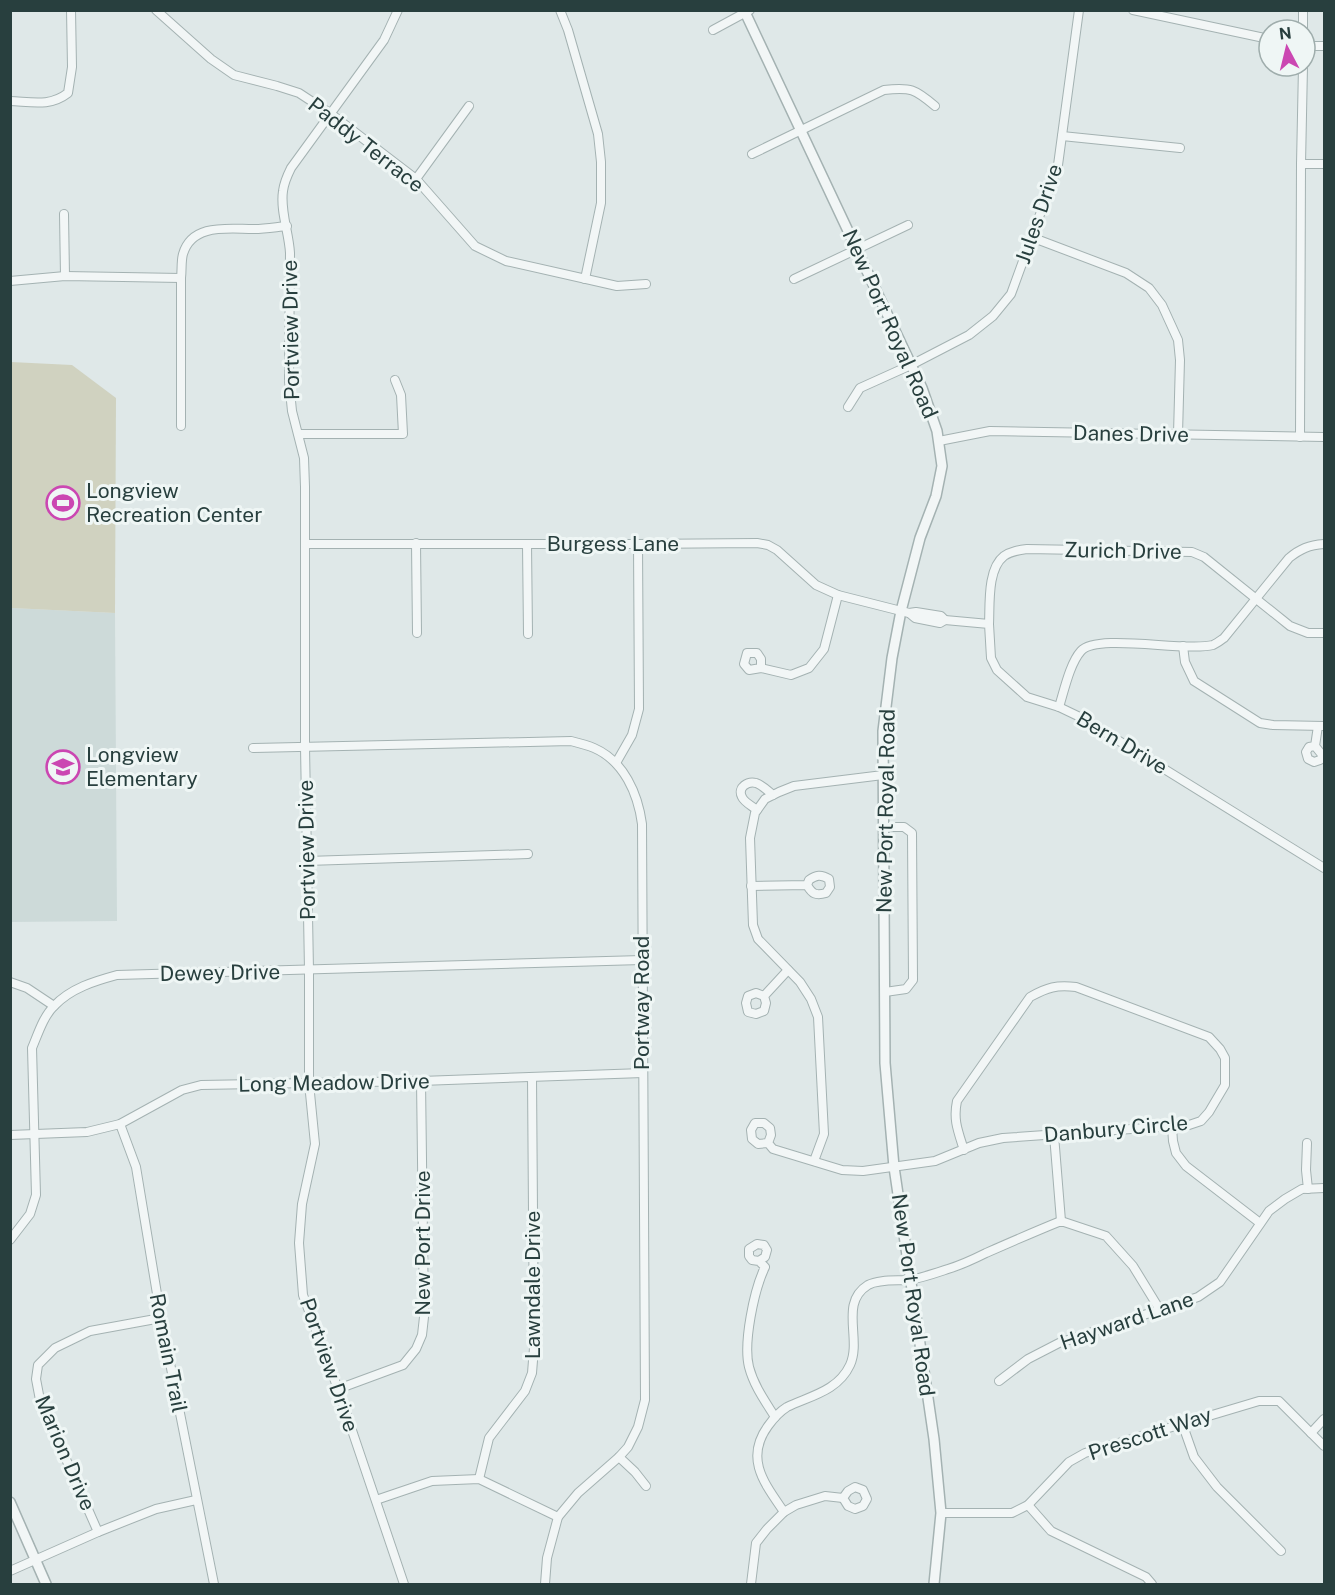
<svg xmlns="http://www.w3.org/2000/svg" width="1335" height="1595" viewBox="0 0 1335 1595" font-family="'Public Sans',sans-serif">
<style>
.built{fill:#cddad9}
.green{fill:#d0d2c0}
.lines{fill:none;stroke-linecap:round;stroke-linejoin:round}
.minor-casing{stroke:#a4b2b2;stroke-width:10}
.tertiary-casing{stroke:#a4b2b2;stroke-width:12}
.minor{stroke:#f2f6f6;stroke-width:8}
.tertiary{stroke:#f2f6f6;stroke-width:9}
.labels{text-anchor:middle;stroke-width:6;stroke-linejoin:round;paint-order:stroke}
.street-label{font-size:21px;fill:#283f3e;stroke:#eff6f5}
.poi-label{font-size:21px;fill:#283f3e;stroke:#eff6f5;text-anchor:start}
</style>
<rect width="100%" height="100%" fill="#dfe8e8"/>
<polygon class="built" points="11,608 115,613 117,921 11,922"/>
<polygon class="green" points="11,362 72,365 116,398 115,613 11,608"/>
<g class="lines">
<defs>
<g id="minor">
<polyline points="156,10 211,59 234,75 277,86 299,93 331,114 416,179 475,246 506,261 617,286 646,284"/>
<path d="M 398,10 L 384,40 L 291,168 C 287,176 284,183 283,191 C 280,211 289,233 290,253 L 289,381 L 292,411 L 304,458 L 305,487 L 305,747 L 309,970 L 309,1083 L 315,1144 L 302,1204 L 299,1243 L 303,1295 L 338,1389 L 404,1584"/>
<polyline points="560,10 568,30 598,134 601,162 601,203 585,279"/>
<polyline points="1133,10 1269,39"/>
<polyline points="713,30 750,10"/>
<polyline points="1303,30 1303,10"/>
<polyline points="1305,46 1324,46"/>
<path d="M 10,101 C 32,102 50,107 68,93 L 72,67 L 71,10"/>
<polyline points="1062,136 1180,148"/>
<path d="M 752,154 L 884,90 C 911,87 915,89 935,106"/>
<polyline points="1301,164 1303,66"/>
<polyline points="416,179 469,106"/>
<polyline points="64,214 65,276"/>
<polyline points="1031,237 1126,273 1149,288 1162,305 1178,340 1180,360 1178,434"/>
<polyline points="794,279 908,225"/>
<polyline points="10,281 65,276 181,278"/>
<polyline points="848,407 860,388 911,365 969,335 993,316 1011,294 1058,165 1079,10"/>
<path d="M 181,426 L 181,278 C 182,270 181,261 183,254 C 192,223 228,229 253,229 C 265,229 276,227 287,226"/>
<polyline points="299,434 403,434 401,395 395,380"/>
<polyline points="1300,437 1301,164 1324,164"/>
<polyline points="939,441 990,431 1324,437"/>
<polyline points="416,543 417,633"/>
<polyline points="306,544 638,544 757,543 768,545 777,550 816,585 838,595 909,613"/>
<polyline points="527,544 528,634"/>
<polygon points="916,612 941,616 945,620 940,623 915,618 909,613"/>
<polyline points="945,620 989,624 991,658 997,670 1027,697 1059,707 1082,718 1324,868"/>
<path d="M 989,624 C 990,605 987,569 1004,556 C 1011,551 1019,550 1027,549 L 1192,552 L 1204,557 L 1290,626 L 1308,633 L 1324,633"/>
<polyline points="1183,646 1185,662 1194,681 1260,723 1273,725 1324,726"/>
<polyline points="761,668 761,659 757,653 747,653 744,664 749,670 761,668 791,675 809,668 824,649 838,595"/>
<path d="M 1059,707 C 1064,691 1070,663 1081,651 C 1097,633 1185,652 1213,645 C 1217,643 1221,640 1224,638 L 1289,558 C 1300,549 1309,545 1324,544"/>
<polyline points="1315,746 1309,747 1306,752 1308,759 1314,762 1320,760 1323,756 1315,746 1318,726"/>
<path d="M 253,748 L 571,741 C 579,743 587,745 594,748 C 624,761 638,794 642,824 L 645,1400 L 638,1427 L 628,1447 L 619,1457 L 578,1493 L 558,1517 L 547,1558 L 545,1584"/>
<polyline points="616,763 632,735 639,709 638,544"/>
<path d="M 757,810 C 752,806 744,802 742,797 C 737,787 748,781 756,783 C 762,785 768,791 773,795"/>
<polyline points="883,827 904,827 912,833 913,980 906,989 885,992"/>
<polyline points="307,861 528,854"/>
<path d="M 751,886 L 807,885 C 812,894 816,896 826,893 L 830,887 L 829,879 C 821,874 816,875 809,880 L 807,885"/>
<polyline points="10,982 27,988 54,1006"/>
<polyline points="764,996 756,993 748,996 746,1003 748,1012 756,1014 764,1011 766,1003 764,996 788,970"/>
<polyline points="120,1124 136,1167 161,1318 214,1584"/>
<polyline points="1172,1127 1173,1141 1176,1153 1186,1166 1260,1223"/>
<polyline points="10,1135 87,1132 120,1124 182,1090 201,1085 421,1081 643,1073"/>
<polyline points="1054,1135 1061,1221"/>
<path d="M 768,1143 L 771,1135 L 770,1128 L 764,1123 L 755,1123 L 751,1130 L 752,1139 L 758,1144 L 768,1143 L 773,1149 L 842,1170 L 863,1171 L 935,1161 L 979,1143 L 1003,1138 L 1189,1125 L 1201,1121 L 1209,1112 L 1225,1085 L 1225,1058 L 1220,1049 L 1209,1037 L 1076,987 C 1056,985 1048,987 1030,997 L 957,1101 C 953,1120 958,1131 964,1150"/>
<polyline points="1307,1143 1306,1170 1308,1189"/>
<polyline points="814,1161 824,1134 818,1017 811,999 800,982 758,939 753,925 750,838 755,813 765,799 779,792 794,786 883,775"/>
<path d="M 10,1240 L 30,1214 L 36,1195 L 32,1048 C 38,1034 43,1017 54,1006 C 71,988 95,981 117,975 L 642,960"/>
<path d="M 759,1261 L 752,1260 L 749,1256 L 749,1249 L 757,1244 L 764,1245 L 767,1250 L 765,1257 L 759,1261 L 765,1267 C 754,1290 743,1343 749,1367 C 754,1386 765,1401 775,1417"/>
<polyline points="999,1381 1028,1359 1059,1343 1198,1297 1220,1282 1269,1211 1285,1199 1302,1189 1324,1188"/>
<polyline points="338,1389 403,1365 416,1349 422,1335 424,1317 421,1081"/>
<polyline points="1182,1423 1194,1457 1217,1487 1281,1551"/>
<polyline points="1311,1433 1324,1419"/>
<polyline points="619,1457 635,1472 646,1486"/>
<polyline points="479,1479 489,1438 525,1391 532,1373 534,1348 532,1077"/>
<polygon points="855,1487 863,1490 867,1499 863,1506 855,1509 848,1506 843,1498 848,1491"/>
<polyline points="376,1500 432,1481 479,1479 558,1517"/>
<polyline points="1028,1505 1051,1531 1146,1577 1152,1584"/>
<path d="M 784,1512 C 765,1484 744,1459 768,1426 C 773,1419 779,1412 787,1407 C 810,1396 838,1391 850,1365 C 862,1339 839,1303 868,1285 C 879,1279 897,1281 909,1280 C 922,1278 936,1273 948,1269 C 961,1265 974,1259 986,1253 C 1011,1242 1036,1231 1061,1221 L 1106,1236 L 1133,1266 L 1160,1310"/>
<polyline points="941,1513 1012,1513 1028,1505 1069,1462 1085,1453 1259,1401 1279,1401 1324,1446"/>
<polyline points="98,1532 40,1400 36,1379 38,1365 55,1348 90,1331 161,1318"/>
<polyline points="10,1571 98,1532 156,1509 196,1500"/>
<polyline points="751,1584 756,1543 767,1529 784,1512 796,1505 825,1496 843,1498"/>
</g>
<g id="tertiary">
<polyline points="744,10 922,388 937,431 942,466 936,496 920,538 901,611 892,658 883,731 885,1063 894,1167 934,1439 941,1513 934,1584"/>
<polyline points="10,1502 46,1584"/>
</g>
</defs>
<use href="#minor" class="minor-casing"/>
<use href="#tertiary" class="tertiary-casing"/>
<use href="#minor" class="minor"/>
<use href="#tertiary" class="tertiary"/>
</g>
<defs>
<symbol id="stadium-ring" viewBox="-11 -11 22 22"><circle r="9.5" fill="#eff6f5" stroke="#cb47b2" stroke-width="1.5"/><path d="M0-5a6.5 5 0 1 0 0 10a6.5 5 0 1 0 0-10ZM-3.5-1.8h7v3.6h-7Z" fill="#cb47b2"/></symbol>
<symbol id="school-ring" viewBox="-11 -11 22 22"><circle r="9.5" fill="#eff6f5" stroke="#cb47b2" stroke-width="1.5"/><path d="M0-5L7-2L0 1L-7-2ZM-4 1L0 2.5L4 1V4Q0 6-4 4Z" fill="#cb47b2"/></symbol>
</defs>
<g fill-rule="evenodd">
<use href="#stadium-ring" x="44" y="484" width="38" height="38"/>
<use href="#school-ring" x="44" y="748" width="38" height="38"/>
</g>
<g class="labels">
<g class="street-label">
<text transform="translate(366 145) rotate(38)" y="7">Paddy Terrace</text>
<text transform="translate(1039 214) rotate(-71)" y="7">Jules Drive</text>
<text transform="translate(890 324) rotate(66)" y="7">New Port Royal Road</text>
<text transform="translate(291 330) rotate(-91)" y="7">Portview Drive</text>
<text transform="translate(1131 434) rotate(1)" y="7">Danes Drive</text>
<text x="613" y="551">Burgess Lane</text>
<text transform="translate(1123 551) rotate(1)" y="7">Zurich Drive</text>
<text transform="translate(1122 743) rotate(31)" y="7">Bern Drive</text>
<text transform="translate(886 811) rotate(-89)" y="7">New Port Royal Road</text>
<text transform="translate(307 850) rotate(-91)" y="7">Portview Drive</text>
<text transform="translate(220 973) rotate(-1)" y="7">Dewey Drive</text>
<text transform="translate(642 1003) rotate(-90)" y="7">Portway Road</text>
<text transform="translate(334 1083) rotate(-1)" y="7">Long Meadow Drive</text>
<text transform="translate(1116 1129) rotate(-5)" y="7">Danbury Circle</text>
<text transform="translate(423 1243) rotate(-90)" y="7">New Port Drive</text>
<text transform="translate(533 1285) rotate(-90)" y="7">Lawndale Drive</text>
<text transform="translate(913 1295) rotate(82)" y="7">New Port Royal Road</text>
<text transform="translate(1127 1321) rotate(-19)" y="7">Hayward Lane</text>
<text transform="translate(168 1353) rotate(79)" y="7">Romain Trail</text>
<text transform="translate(329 1365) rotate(71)" y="7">Portview Drive</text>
<text transform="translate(1150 1434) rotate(-18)" y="7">Prescott Way</text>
<text transform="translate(65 1453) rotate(67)" y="7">Marion Drive</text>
</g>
<g class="poi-label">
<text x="86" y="498">Longview<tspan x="86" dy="24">Recreation Center</tspan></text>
<text x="86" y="762">Longview<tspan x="86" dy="24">Elementary</tspan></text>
</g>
</g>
<rect width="1335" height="1595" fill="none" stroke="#283f3e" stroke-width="24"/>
<g transform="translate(1287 48) rotate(353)"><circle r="28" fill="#eff6f5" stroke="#9fadac" stroke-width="1.5"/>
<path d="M0-4.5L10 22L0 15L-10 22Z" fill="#cb47b2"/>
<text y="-9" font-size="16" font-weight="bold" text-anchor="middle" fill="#283f3e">N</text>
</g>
</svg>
